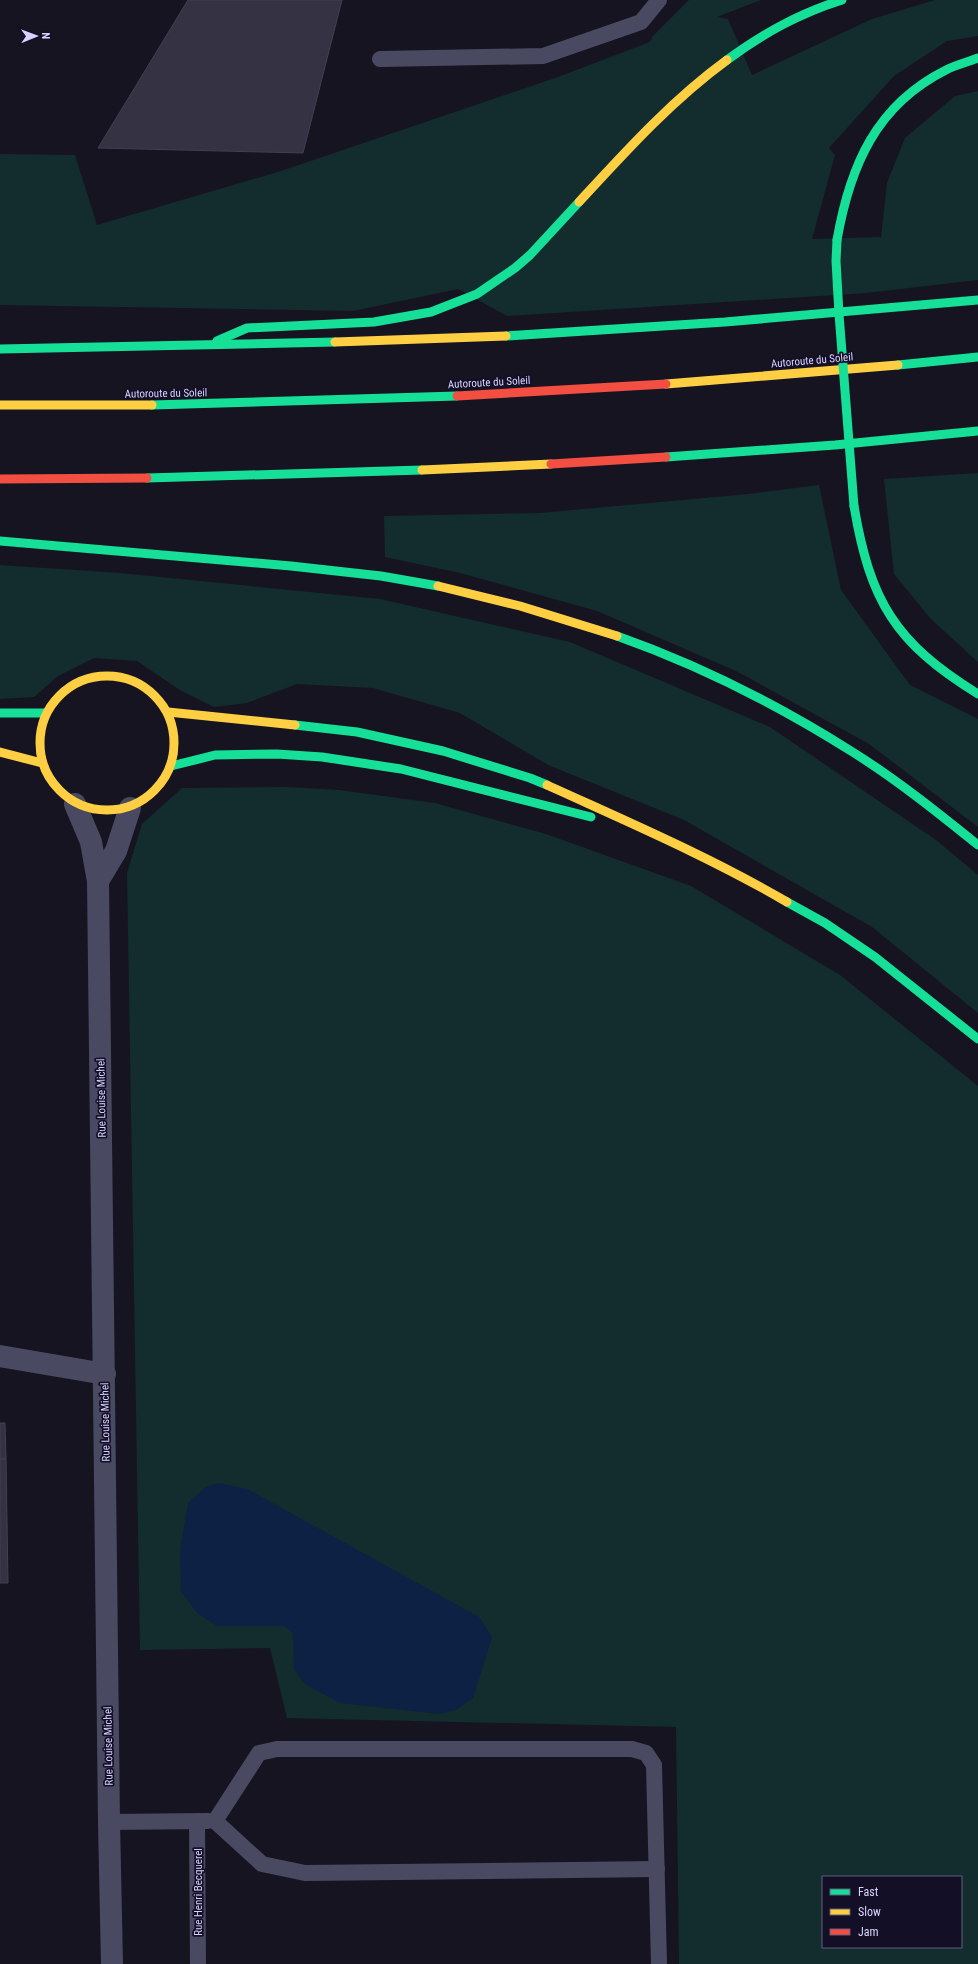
<svg xmlns="http://www.w3.org/2000/svg" width="978" height="1964" viewBox="0 0 978 1964" font-family="'Roboto Condensed',sans-serif">
<style>
.green{fill:#132c2d;fill-rule:evenodd}
.water{fill:#0d2144}
.building{fill:#343243;stroke:#433f54}
.lines{fill:none;stroke-linecap:round;stroke-linejoin:round}
.lane{stroke:#4a4962;stroke-width:16}
.street{stroke:#4a4962;stroke-width:22}
.fast{stroke:#16e098;stroke-width:9}
.slow{stroke:#ffcf43;stroke-width:9}
.jam{stroke:#f24e42;stroke-width:9}
.fast-bridge{stroke:#16e098;stroke-width:9}
.labels{text-anchor:middle;stroke-width:3.5;stroke-linejoin:round;paint-order:stroke}
.street-label{font-size:11px;fill:#d9d4ff;stroke:#130f26}
</style>
<rect width="100%" height="100%" fill="#161421"/>
<g class="green">
<polygon points="689,0 761,0 717,17 728,19 752,75 872,19 935,0 978,0 978,36 947,41 894,76 829,148 835,155 812,239 881,237 887,183 905,138 955,96 978,91 978,280 866,293 507,316 458,289 353,311 0,305 0,154 75,155 97,225 281,171 558,77 650,42 652,37"/>
<polygon points="978,473 978,662 930,618 894,574 884,479"/>
<polygon points="819,485 841,590 910,685 978,719 978,827 869,744 736,671 597,611 460,573 385,557 384,516 540,513 748,494"/>
<polygon points="0,565 120,573 380,599 570,642 770,727 936,840 978,875 978,1013 872,927 684,820 548,765 460,713 373,688 297,684 247,703 214,707 180,690 137,661 94,658 58,676 34,697 0,699"/>
<path d="M 287,787 L 339,790 L 435,803 L 546,834 L 691,886 L 840,975 L 978,1086 L 978,1964 L 679,1964 L 676,1727 L 287,1718 L 270,1648 L 140,1650 L 127,873 L 142,824 L 182,788 ZM 823,1877 L 961,1877 L 961,1947 L 823,1947 Z"/>
</g>
<polygon class="water" points="219,1483 247,1489 479,1617 492,1637 473,1698 456,1710 439,1714 340,1703 305,1684 294,1669 293,1633 284,1626 217,1626 197,1613 181,1591 180,1550 188,1503 206,1487"/>
<g class="building">
<polygon points="188,0 342,0 303,153 98,148"/>
<polygon points="0,1423 5,1423 6,1459 0,1459"/>
<polygon points="0,1459 6,1459 8,1583 0,1583"/>
</g>
<g class="lines">
<g class="lane">
<polyline points="380,59 543,56 641,22 659,0"/>
<polyline points="197,1821 198,1964"/>
<polyline points="215,1821 259,1753 277,1749 632,1749 646,1753 654,1765 659,1964"/>
<polyline points="215,1821 262,1864 305,1873 657,1869"/>
<polyline points="109,1822 208,1821"/>
</g>
<g class="street">
<polyline points="75,804 91,842 98,881 109,1822 112,1964"/>
<polyline points="98,881 116,851 130,808"/>
<polyline points="0,1356 105,1374"/>
</g>
<g class="fast">
<path d="M 727,60 C 764,33 798,14 842,0"/>
<path d="M 837,240 C 850,166 876,105 946,70 C 956,65 968,62 978,58"/>
<polyline points="506,336 725,322 978,300"/>
<polyline points="217,341 247,328 374,322 431,312 477,294 515,268 530,255 579,202"/>
<polyline points="0,349 335,342"/>
<polyline points="898,365 978,357"/>
<polyline points="152,405 457,396"/>
<polyline points="666,457 835,445 978,431"/>
<polyline points="147,478 422,470"/>
<path d="M 854,506 C 870,601 895,643 978,694"/>
<polyline points="0,541 291,566 381,576 438,586"/>
<path d="M 617,636 C 699,665 778,705 851,751 C 896,779 937,812 978,845"/>
<polyline points="0,713 46,713"/>
<polyline points="295,725 357,732 443,751 530,778 547,785"/>
<polyline points="171,766 215,755 277,754 322,757 401,769 591,817"/>
<polyline points="787,902 825,923 875,957 978,1039"/>
</g>
<g class="slow">
<path d="M 579,202 C 625,152 672,100 727,60"/>
<polyline points="335,342 506,336"/>
<polyline points="666,384 898,365"/>
<polyline points="0,405 152,405"/>
<polyline points="422,470 551,464"/>
<polyline points="438,586 520,606 617,636"/>
<circle cx="107" cy="743" r="67"/>
<polyline points="168,712 295,725"/>
<polyline points="0,752 42,763"/>
<path d="M 547,785 C 628,822 710,857 787,902"/>
</g>
<g class="jam">
<polyline points="457,396 666,384"/>
<polyline points="551,464 666,457"/>
<polyline points="0,479 147,478"/>
</g>
<polyline class="fast-bridge" points="837,240 836,261 839,314 854,506"/>
</g>
<g class="labels">
<g class="street-label">
<text transform="translate(812 360) rotate(-5)" y="4">Autoroute du Soleil</text>
<text transform="translate(489 382) rotate(-3)" y="4">Autoroute du Soleil</text>
<text transform="translate(166 393) rotate(-1)" y="4">Autoroute du Soleil</text>
<text transform="translate(101 1098) rotate(-91)" y="4">Rue Louise Michel</text>
<text transform="translate(105 1422) rotate(-91)" y="4">Rue Louise Michel</text>
<text transform="translate(108 1746) rotate(-91)" y="4">Rue Louise Michel</text>
<text transform="translate(198 1892) rotate(-90)" y="4">Rue Henri Becquerel</text>
</g>
</g>
<rect x="822" y="1876" width="140" height="72" fill="#130f26" stroke="#625e7d"/>
<rect x="830" y="1889" width="20" height="6" fill="#16e098" stroke="#625e7d"/>
<text x="858" y="1896" font-size="12" fill="#d9d4ff">Fast</text>
<rect x="830" y="1909" width="20" height="6" fill="#ffcf43" stroke="#625e7d"/>
<text x="858" y="1916" font-size="12" fill="#d9d4ff">Slow</text>
<rect x="830" y="1929" width="20" height="6" fill="#f24e42" stroke="#625e7d"/>
<text x="858" y="1936" font-size="12" fill="#d9d4ff">Jam</text>
<g transform="translate(36 36) rotate(89)" stroke="#130f26" stroke-width="3" paint-order="stroke">
<path d="M0-3L7 15L0 10L-7 15Z" fill="#d9d4ff"/>
<text y="-6" font-size="11" font-weight="bold" text-anchor="middle" fill="#d9d4ff">N</text>
</g>
</svg>
